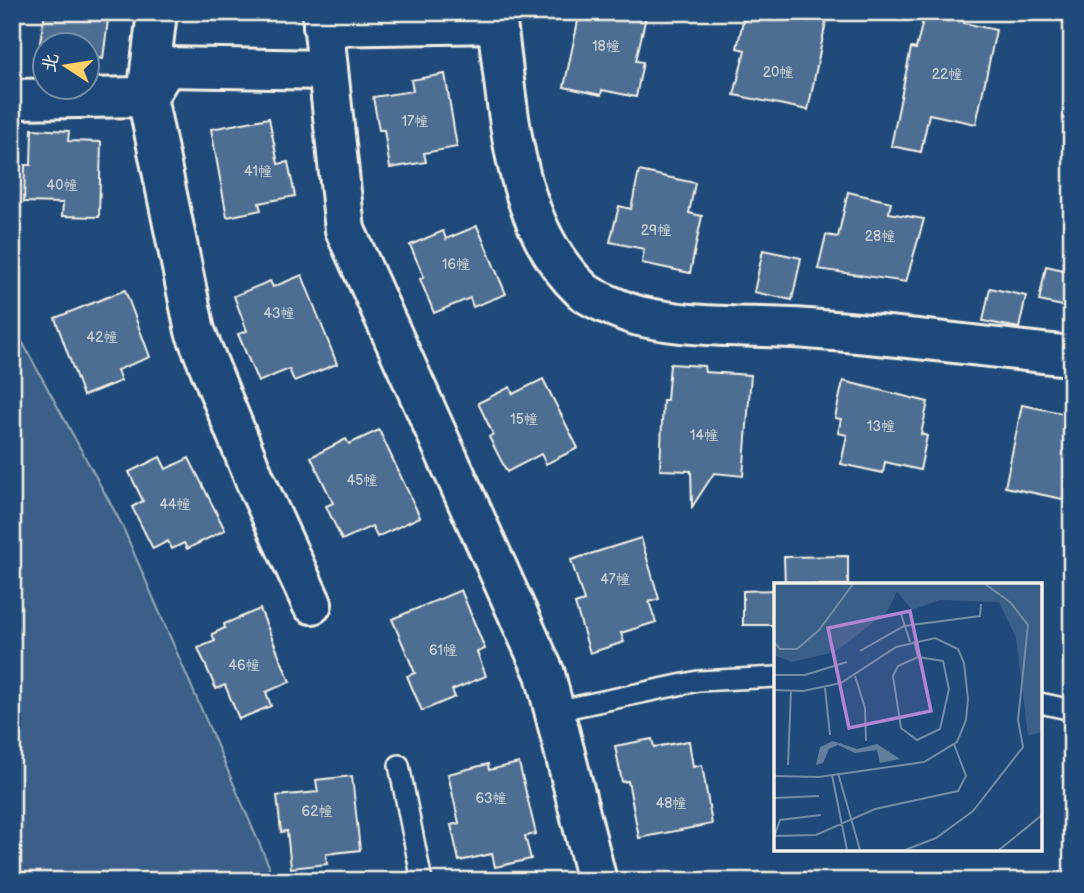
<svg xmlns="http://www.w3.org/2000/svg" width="1084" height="893" viewBox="0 0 1084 893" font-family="'Balsamiq Sans','LXGW WenKai TC',sans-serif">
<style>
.green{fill:#3a5f88;stroke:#97a8b8;stroke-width:2}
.building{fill:#4d6e92;stroke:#f4f1e8;stroke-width:2}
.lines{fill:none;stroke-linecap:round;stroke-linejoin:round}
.lane-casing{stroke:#f4f1e8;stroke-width:24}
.street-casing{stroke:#f4f1e8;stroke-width:44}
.lane{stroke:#1f4a7a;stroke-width:19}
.street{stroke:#1f4a7a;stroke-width:38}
.labels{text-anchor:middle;stroke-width:5;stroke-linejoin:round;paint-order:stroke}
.number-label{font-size:14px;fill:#cad0d2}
.inset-road{fill:none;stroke:#748da6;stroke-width:2}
.view{fill:#b185d1;fill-opacity:0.15;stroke:#b185d1;stroke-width:3.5}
.inset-edge{fill:none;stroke:#f4f1e8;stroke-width:3.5}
</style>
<rect width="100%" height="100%" fill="#1f4a7a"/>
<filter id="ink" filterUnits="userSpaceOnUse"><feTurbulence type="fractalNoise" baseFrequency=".0143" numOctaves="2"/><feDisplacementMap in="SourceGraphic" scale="14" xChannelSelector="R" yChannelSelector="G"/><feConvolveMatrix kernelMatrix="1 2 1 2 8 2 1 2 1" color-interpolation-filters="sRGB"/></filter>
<g filter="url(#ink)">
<polygon class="green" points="12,323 121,523 269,866 269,881 12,881"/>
<g class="building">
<polygon points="45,12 109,12 103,59 88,56 88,46 46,46 46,50 39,49"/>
<polygon points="580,12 629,12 646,16 636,61 643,62 636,97 602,90 601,95 564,87"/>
<polygon points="745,12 828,12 808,110 734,95 745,50 737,48"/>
<polygon points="925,12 965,19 964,23 996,30 976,124 929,114 921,152 891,146 911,48 916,49"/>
<polygon points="445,74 457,147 424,153 426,162 390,168 384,130 379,130 373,97 413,91 411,80"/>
<polygon points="269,118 278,164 288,162 295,196 259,203 261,210 227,217 211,129"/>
<polygon points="32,129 69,131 68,141 101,142 99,217 62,216 63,203 24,202 25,165 31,165"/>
<polygon points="639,171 695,183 689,213 702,216 690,273 642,263 644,249 610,242 619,206 631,209"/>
<polygon points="848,192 891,202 889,213 924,219 906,282 818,269 826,235 838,237"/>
<polygon points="477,226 506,294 473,307 470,298 434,313 420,279 424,277 410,245 443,231 446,239"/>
<polygon points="763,250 801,258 792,300 754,292"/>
<polygon points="1046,266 1072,272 1072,308 1039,301"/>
<polygon points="302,275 337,364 294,381 289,369 258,382 238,334 247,331 234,296 270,281 273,287"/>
<polygon points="990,288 1026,296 1019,328 983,321"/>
<polygon points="125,290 150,357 117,370 121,381 83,396 55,318"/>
<polygon points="670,364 704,366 705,372 751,375 743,476 714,473 692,507 691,471 660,470 663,400 667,400"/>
<polygon points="543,379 578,448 546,464 541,454 507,472 489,437 493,434 478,403 510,387 513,394"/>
<polygon points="843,381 928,402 921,434 927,436 920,470 885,462 883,473 841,464 847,435 838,433 841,419 835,418"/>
<polygon points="1022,405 1072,415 1072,501 1005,487"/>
<polygon points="379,430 420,517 377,537 372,526 342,540 326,506 333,503 311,457 346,439 349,444"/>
<polygon points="160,457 166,469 189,458 225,530 187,549 184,543 172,549 168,541 153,549 132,507 143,501 129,472"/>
<polygon points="641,538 659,599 649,602 656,622 621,633 624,642 590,653 575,604 584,601 571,560"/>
<polygon points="848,556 848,585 785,585 784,557"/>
<polygon points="461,590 485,649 477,652 486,676 452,690 455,697 422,711 407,676 415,673 392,619"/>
<polygon points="776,590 776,625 743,625 743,591"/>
<polygon points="260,609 290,682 266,692 271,706 239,719 225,685 216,689 198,648 215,641 212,634 225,628 224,624"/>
<polygon points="652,739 654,747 689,741 693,767 702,765 712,824 639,838 628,781 622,782 615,746"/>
<polygon points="519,763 536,834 525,836 531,859 495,867 492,854 459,861 451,825 459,823 448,774 488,764 489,770"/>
<polygon points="352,776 360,850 326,854 327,864 291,868 287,831 281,832 277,796 318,792 316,780"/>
</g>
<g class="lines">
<defs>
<g id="lane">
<polyline points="1040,703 1072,710"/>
<polyline points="555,711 698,681 776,677"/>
<polyline points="399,765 422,881"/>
</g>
<g id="street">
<polyline points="157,12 147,97 195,331 255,480 312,604"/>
<polyline points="322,12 345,230 545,674 597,881"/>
<path d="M 499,12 L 497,23 C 509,111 512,224 582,290 C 590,298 627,313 639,316 C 694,329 752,325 808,329 C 896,335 984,347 1072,356"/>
<polyline points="323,26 497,23"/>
<polyline points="12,99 147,97 166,67 328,70"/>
</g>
</defs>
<use href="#lane" class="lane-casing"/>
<use href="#street" class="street-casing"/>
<use href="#lane" class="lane"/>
<use href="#street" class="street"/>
</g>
</g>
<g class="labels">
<g class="number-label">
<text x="606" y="51">18幢</text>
<text x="778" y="77">20幢</text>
<text x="947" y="79">22幢</text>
<text x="415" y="126">17幢</text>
<text x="258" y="176">41幢</text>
<text x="62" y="190">40幢</text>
<text x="656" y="235">29幢</text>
<text x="880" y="241">28幢</text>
<text x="456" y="269">16幢</text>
<text x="279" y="318">43幢</text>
<text x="102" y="342">42幢</text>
<text x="524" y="424">15幢</text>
<text x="881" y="431">13幢</text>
<text x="704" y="440">14幢</text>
<text x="362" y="485">45幢</text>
<text x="175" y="509">44幢</text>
<text x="615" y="584">47幢</text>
<text x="443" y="655">61幢</text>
<text x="244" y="670">46幢</text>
<text x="491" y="803">63幢</text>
<text x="671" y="808">48幢</text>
<text x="317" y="816">62幢</text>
</g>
</g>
<g transform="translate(774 583)">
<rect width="268" height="268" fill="#1f4a7a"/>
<path d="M 0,1 L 268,1 L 268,149 L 254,153 L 242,55 L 225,19 L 166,17 L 138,27 L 123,9 L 112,30 L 61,69 L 18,79 L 0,72 Z" fill="#3a5f88"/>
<path d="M 59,158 L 83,166 L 103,161 L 126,176 L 106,180 L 103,167 L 81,170 L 64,162 L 55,166 L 49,180 L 42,182 L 46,164 Z" fill="#627e9d"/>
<path class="inset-road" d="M 127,31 L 136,59M 140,58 L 144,74 L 124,83 L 119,93 L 127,145 L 143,157 L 166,146 L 175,106 L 169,78 L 144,74M 0,59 L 6,66 L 23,66 L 45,47 L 79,1M 86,68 L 130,43 L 206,33 L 207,21M 0,92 L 31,92 L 73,79M 81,93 L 91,125 L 92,158M 51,105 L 56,152M 0,107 L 29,108 L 67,100 L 122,64 L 161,55 L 184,66 L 190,80 L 194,116 L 192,137 L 183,159 L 150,179 L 45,194 L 0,193M 14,182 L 17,107M 64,190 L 86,267M 58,192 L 73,267M 0,215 L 45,213M 0,253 L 42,252 L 101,226 L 184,208 L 192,193 L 180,161M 0,254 L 6,237 L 47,232M 131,267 L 162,255 L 199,228 L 249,164 L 244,137 L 254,42 L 236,19 L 211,1M 225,267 L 268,232"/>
<path class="view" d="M 136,28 L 157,128 L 75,145 L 54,45 Z"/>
<rect width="268" height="268" class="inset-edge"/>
</g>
<rect width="1084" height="893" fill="none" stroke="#1f4a7a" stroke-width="42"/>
<rect x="21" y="21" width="1042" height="851" fill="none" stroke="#f4f1e8" stroke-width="2.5" filter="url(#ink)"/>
<g transform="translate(66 66) rotate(282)"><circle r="33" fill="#1f4a7a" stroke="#748da6" stroke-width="2"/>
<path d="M0-5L12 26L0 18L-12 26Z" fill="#ffd166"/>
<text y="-10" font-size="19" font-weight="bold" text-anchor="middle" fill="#f4f1e8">北</text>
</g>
</svg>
